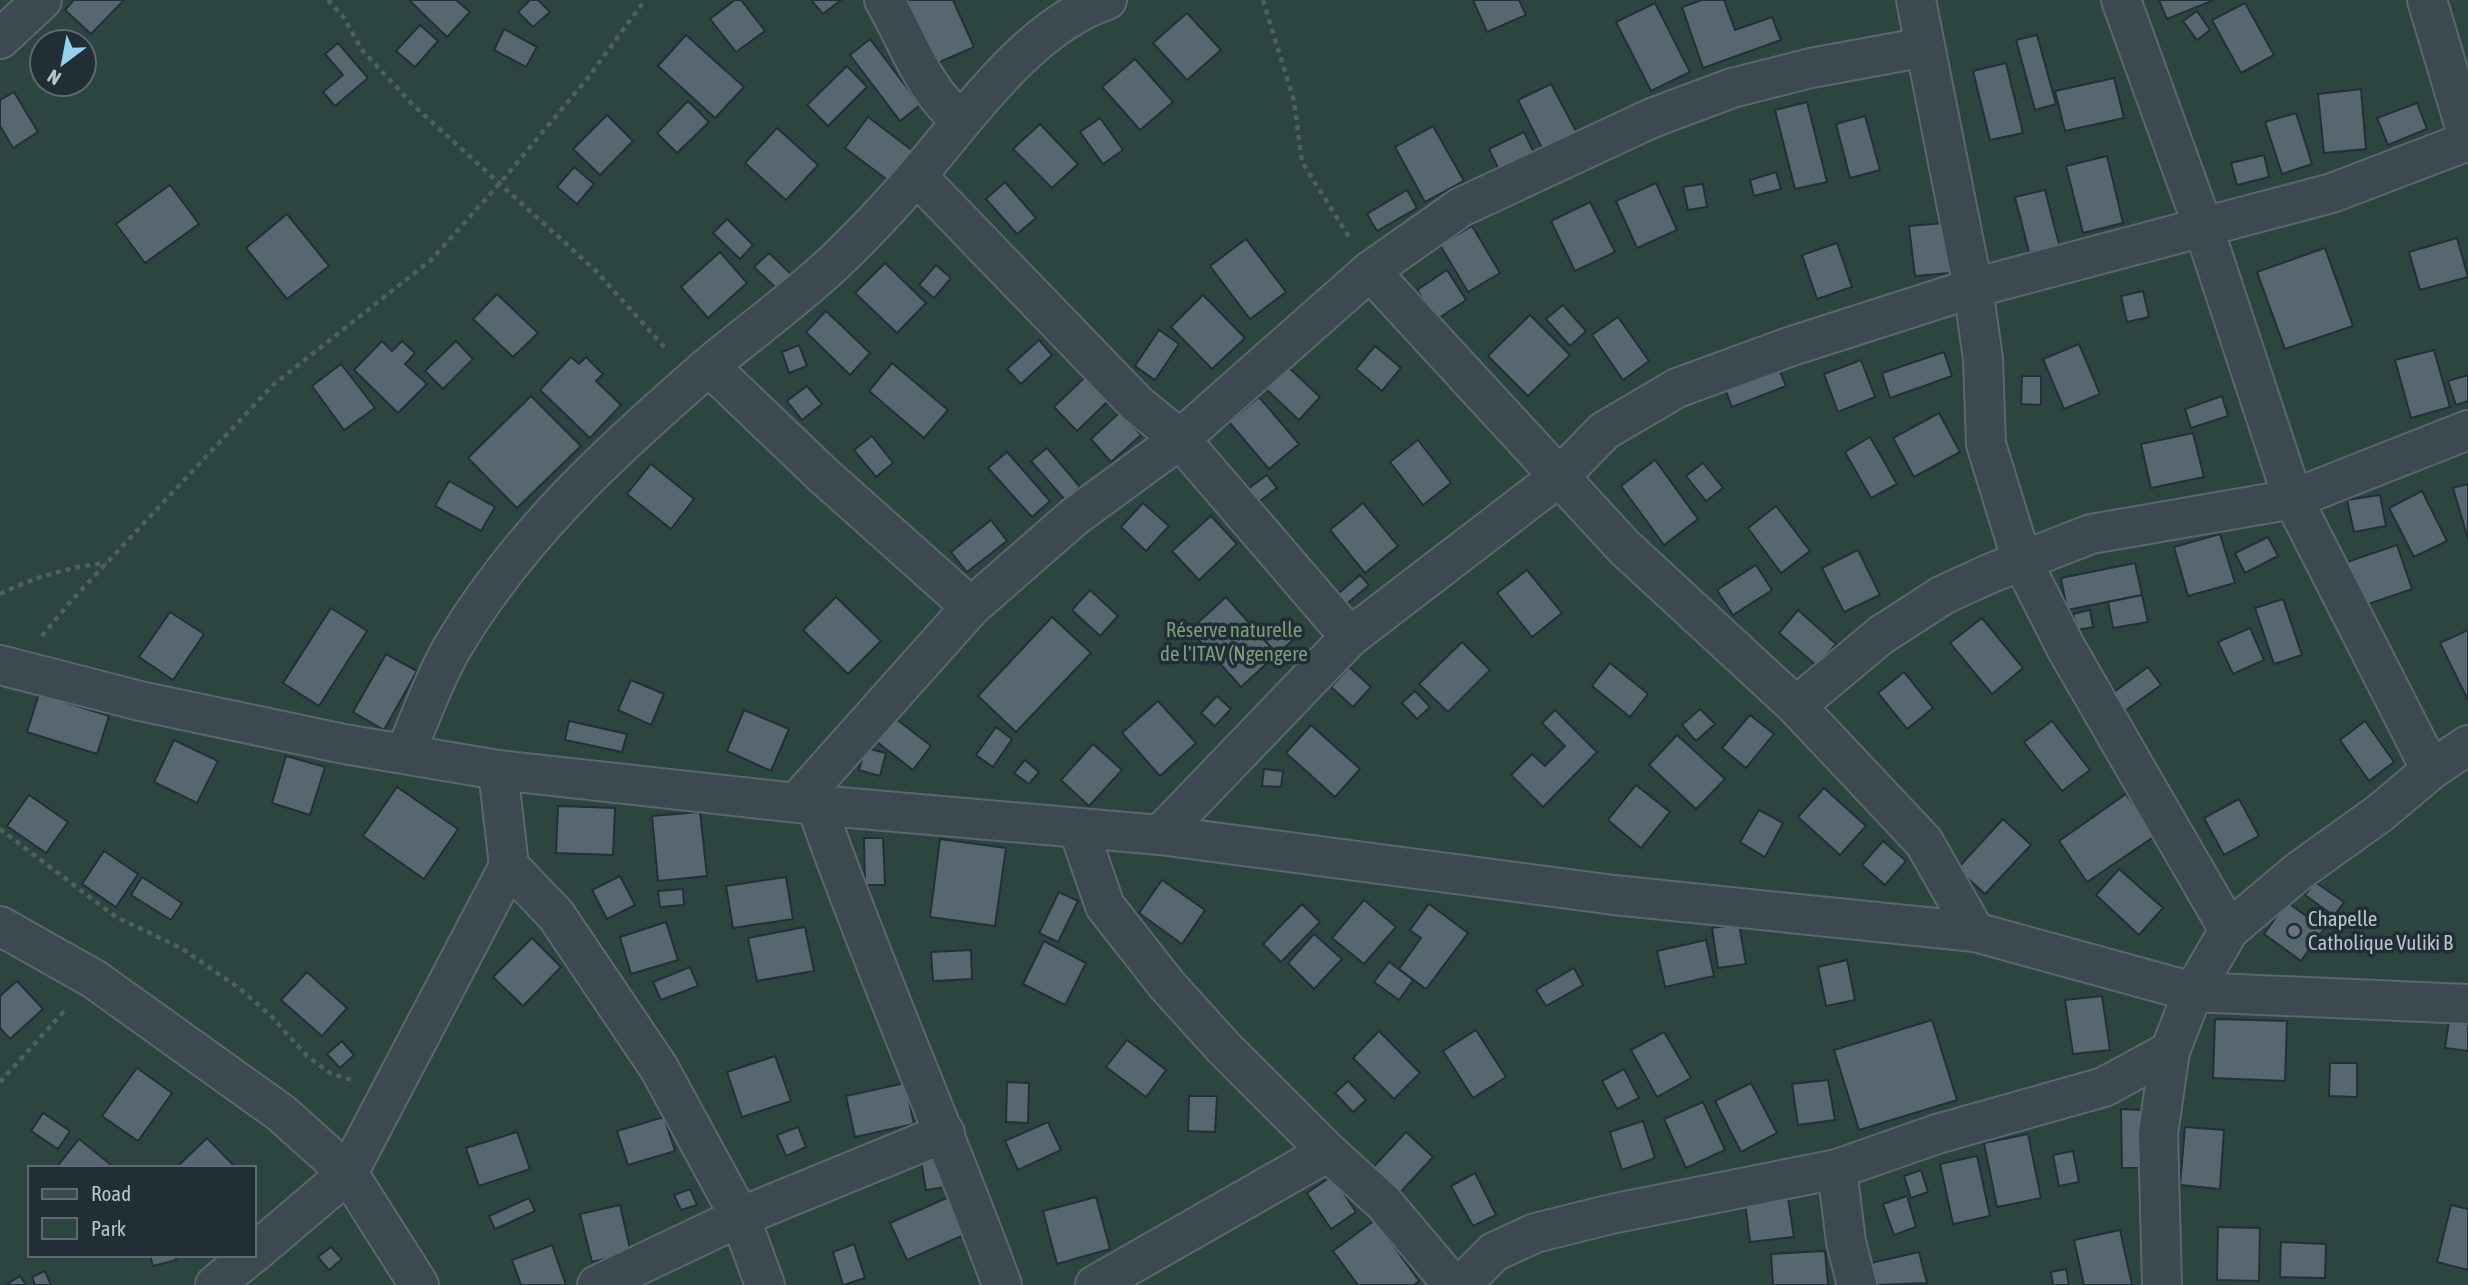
<svg xmlns="http://www.w3.org/2000/svg" width="2468" height="1285" viewBox="0 0 2468 1285" font-family="'Asap Condensed',sans-serif">
<style>
.green{fill:#2d4540;fill-rule:evenodd}
.building{fill:#57676f;stroke:#233037;stroke-width:2}
.lines{fill:none;stroke-linecap:round;stroke-linejoin:round}
.minor-casing{stroke:#5a676d;stroke-width:42}
.path{stroke:#4d615e;stroke-width:4.5;stroke-dasharray:5 5;stroke-linecap:butt}
.minor{stroke:#3c4950;stroke-width:38}
.worship-dot{fill:#6b7280;stroke:#212e35;stroke-width:2.5}
.labels{text-anchor:middle;stroke-width:7;stroke-linejoin:round;paint-order:stroke}
.park-label{font-size:21px;fill:#7a9e79;stroke:#212e35}
.poi-label{font-size:21px;fill:#b9c4ca;stroke:#212e35;text-anchor:start}
</style>
<rect width="100%" height="100%" fill="#283840"/>
<path class="green" d="M 0,0 L 2468,0 L 2468,1285 L 0,1285 ZM 42,42 L 84,42 L 84,84 L 42,84 ZM 30,1168 L 254,1168 L 254,1255 L 30,1255 Z"/>
<g class="building">
<polygon points="74,0 124,0 91,34 65,10"/>
<polygon points="409,0 456,0 470,12 447,37"/>
<polygon points="530,0 538,0 550,12 533,27 518,12"/>
<polygon points="735,0 741,0 765,31 736,52 710,19"/>
<polygon points="811,0 841,0 823,14"/>
<polygon points="903,0 953,0 974,47 933,65"/>
<polygon points="1473,0 1519,0 1526,15 1487,32"/>
<polygon points="1702,0 1724,0 1735,30 1772,17 1781,40 1703,68 1682,7"/>
<polygon points="2159,0 2214,0 2167,19"/>
<polygon points="1655,3 1690,72 1651,91 1616,22"/>
<polygon points="2245,3 2274,55 2241,73 2212,20"/>
<polygon points="2197,11 2210,30 2197,40 2183,21"/>
<polygon points="1187,13 1221,50 1187,80 1153,43"/>
<polygon points="420,25 438,41 415,67 396,51"/>
<polygon points="504,29 537,47 526,67 494,50"/>
<polygon points="686,35 744,87 715,118 658,66"/>
<polygon points="2037,35 2056,104 2035,110 2016,40"/>
<polygon points="870,39 920,105 900,121 850,55"/>
<polygon points="338,43 368,78 335,106 323,92 343,75 325,54"/>
<polygon points="1135,59 1173,102 1140,130 1102,87"/>
<polygon points="2006,63 2023,133 1990,140 1973,71"/>
<polygon points="847,66 867,87 828,126 807,105"/>
<polygon points="2114,78 2124,118 2065,131 2055,91"/>
<polygon points="1551,84 1577,133 1543,150 1518,100"/>
<polygon points="2361,89 2366,149 2324,153 2318,94"/>
<polygon points="14,92 38,132 13,148 0,126 0,100"/>
<polygon points="688,101 709,122 677,153 657,133"/>
<polygon points="1807,102 1827,182 1795,189 1775,110"/>
<polygon points="2417,103 2427,129 2388,145 2377,118"/>
<polygon points="2296,113 2312,164 2282,174 2265,122"/>
<polygon points="607,115 633,141 600,175 573,149"/>
<polygon points="1865,116 1880,170 1850,178 1836,124"/>
<polygon points="868,117 913,151 889,181 845,148"/>
<polygon points="1100,118 1123,150 1103,164 1080,132"/>
<polygon points="1040,124 1078,164 1052,188 1013,149"/>
<polygon points="1433,126 1464,181 1425,202 1395,147"/>
<polygon points="777,128 818,165 786,200 745,163"/>
<polygon points="1524,132 1535,155 1500,172 1489,149"/>
<polygon points="2264,155 2269,177 2237,185 2231,163"/>
<polygon points="2107,156 2123,223 2083,233 2066,166"/>
<polygon points="574,167 594,184 577,204 557,187"/>
<polygon points="1776,172 1781,189 1754,196 1750,180"/>
<polygon points="1005,182 1036,218 1017,234 986,199"/>
<polygon points="1656,183 1677,230 1637,248 1616,201"/>
<polygon points="1703,184 1707,207 1688,210 1683,187"/>
<polygon points="170,185 199,224 145,263 116,224"/>
<polygon points="1407,190 1417,208 1377,231 1367,214"/>
<polygon points="2045,190 2060,248 2030,256 2015,197"/>
<polygon points="1590,202 1615,252 1575,271 1551,221"/>
<polygon points="287,214 329,266 287,299 246,248"/>
<polygon points="727,219 753,245 740,259 713,233"/>
<polygon points="1945,223 1951,273 1915,276 1909,226"/>
<polygon points="1472,226 1500,273 1468,292 1440,245"/>
<polygon points="2457,238 2468,277 2420,290 2409,252"/>
<polygon points="1246,239 1286,292 1250,319 1210,266"/>
<polygon points="1837,243 1852,287 1817,299 1802,255"/>
<polygon points="2325,248 2353,326 2285,349 2257,272"/>
<polygon points="720,252 747,283 708,318 681,287"/>
<polygon points="769,253 791,274 777,289 754,267"/>
<polygon points="885,263 926,303 897,333 855,293"/>
<polygon points="936,265 951,278 934,298 919,285"/>
<polygon points="1447,270 1466,300 1436,320 1417,290"/>
<polygon points="2143,291 2149,317 2127,322 2121,296"/>
<polygon points="497,294 538,333 513,357 473,319"/>
<polygon points="1203,295 1245,338 1212,369 1171,327"/>
<polygon points="1563,305 1586,331 1570,346 1546,319"/>
<polygon points="826,311 870,353 850,375 806,332"/>
<polygon points="1530,315 1570,355 1528,396 1488,356"/>
<polygon points="1618,317 1649,361 1623,380 1592,335"/>
<polygon points="1159,330 1179,344 1155,380 1135,366"/>
<polygon points="1039,340 1052,355 1021,384 1007,369"/>
<polygon points="382,341 392,351 402,341 415,353 405,364 427,384 398,413 354,370"/>
<polygon points="456,341 473,359 443,389 425,371"/>
<polygon points="2079,344 2100,394 2064,409 2043,359"/>
<polygon points="799,345 807,366 789,373 782,352"/>
<polygon points="1375,346 1401,368 1382,391 1356,369"/>
<polygon points="2434,350 2450,407 2411,418 2395,360"/>
<polygon points="1944,352 1952,376 1890,398 1882,373"/>
<polygon points="571,357 579,364 586,357 603,374 596,381 621,405 590,438 540,390"/>
<polygon points="1775,359 1786,386 1732,407 1721,379"/>
<polygon points="1861,360 1875,397 1838,412 1824,374"/>
<polygon points="892,363 948,410 924,438 869,391"/>
<polygon points="341,364 375,408 344,430 312,386"/>
<polygon points="1287,366 1320,397 1299,420 1266,389"/>
<polygon points="2468,375 2468,401 2456,405 2448,381"/>
<polygon points="2022,376 2041,376 2041,405 2021,404"/>
<polygon points="1085,377 1108,401 1077,431 1054,407"/>
<polygon points="807,386 822,404 802,420 787,401"/>
<polygon points="531,396 581,446 517,508 468,458"/>
<polygon points="2222,396 2228,416 2191,428 2185,409"/>
<polygon points="1259,397 1299,444 1269,469 1229,422"/>
<polygon points="1120,412 1141,435 1111,462 1091,439"/>
<polygon points="1939,413 1960,452 1914,477 1893,438"/>
<polygon points="2193,433 2204,477 2151,488 2141,444"/>
<polygon points="872,436 893,463 876,477 854,450"/>
<polygon points="1870,437 1897,484 1871,498 1845,452"/>
<polygon points="1418,440 1451,483 1423,505 1390,462"/>
<polygon points="1047,448 1080,487 1065,500 1031,461"/>
<polygon points="1007,452 1050,501 1032,517 988,468"/>
<polygon points="1655,460 1698,519 1664,545 1621,486"/>
<polygon points="1703,463 1723,488 1706,501 1686,476"/>
<polygon points="651,464 694,499 671,529 627,494"/>
<polygon points="1267,475 1277,488 1251,508 1241,494"/>
<polygon points="449,481 495,507 481,531 435,506"/>
<polygon points="2468,484 2468,539 2453,488"/>
<polygon points="2422,491 2447,541 2414,557 2389,508"/>
<polygon points="2380,495 2386,526 2354,532 2347,500"/>
<polygon points="1143,503 1169,526 1146,551 1121,527"/>
<polygon points="1363,503 1398,546 1365,573 1330,530"/>
<polygon points="1776,506 1810,551 1781,573 1748,528"/>
<polygon points="1211,516 1237,544 1199,580 1172,551"/>
<polygon points="991,520 1007,541 967,572 951,552"/>
<polygon points="2220,534 2235,583 2188,596 2174,547"/>
<polygon points="2268,537 2278,556 2245,573 2235,553"/>
<polygon points="2397,545 2412,589 2357,608 2341,564"/>
<polygon points="1858,550 1880,595 1844,612 1822,568"/>
<polygon points="2135,563 2142,595 2067,610 2061,578"/>
<polygon points="1756,565 1772,590 1733,615 1717,590"/>
<polygon points="1527,570 1562,613 1532,637 1497,593"/>
<polygon points="1360,575 1369,585 1342,608 1333,598"/>
<polygon points="1090,590 1118,616 1100,636 1072,610"/>
<polygon points="2142,595 2148,622 2113,628 2108,602"/>
<polygon points="836,597 881,641 848,674 803,630"/>
<polygon points="1226,597 1277,654 1241,687 1190,630"/>
<polygon points="2283,599 2302,655 2274,664 2255,608"/>
<polygon points="331,608 367,631 319,706 283,683"/>
<polygon points="1798,610 1836,644 1817,666 1779,633"/>
<polygon points="2090,610 2093,627 2077,630 2073,614"/>
<polygon points="170,612 204,634 173,680 139,657"/>
<polygon points="1052,617 1091,653 1016,732 978,696"/>
<polygon points="1289,618 1302,632 1277,654 1265,640"/>
<polygon points="1982,618 2023,668 1992,694 1950,643"/>
<polygon points="2250,628 2264,660 2233,674 2218,642"/>
<polygon points="2468,630 2468,700 2440,643"/>
<polygon points="1462,642 1490,670 1448,712 1419,684"/>
<polygon points="386,654 417,671 384,730 353,712"/>
<polygon points="1610,663 1648,694 1630,717 1592,686"/>
<polygon points="1349,667 1371,687 1353,707 1331,687"/>
<polygon points="2148,667 2161,685 2122,713 2110,695"/>
<polygon points="1904,672 1933,708 1907,729 1878,693"/>
<polygon points="631,680 664,694 651,725 618,710"/>
<polygon points="1415,691 1430,707 1417,719 1402,703"/>
<polygon points="39,694 109,716 97,754 27,732"/>
<polygon points="1217,696 1231,709 1215,726 1201,713"/>
<polygon points="1158,701 1196,743 1160,776 1122,733"/>
<polygon points="1700,709 1715,724 1696,741 1682,725"/>
<polygon points="744,710 789,729 771,771 727,751"/>
<polygon points="1555,710 1597,752 1543,807 1511,775 1532,754 1545,766 1565,746 1542,723"/>
<polygon points="1750,715 1774,734 1746,768 1722,748"/>
<polygon points="895,718 931,746 913,770 877,742"/>
<polygon points="569,721 627,734 622,752 565,740"/>
<polygon points="2052,721 2090,770 2062,791 2024,742"/>
<polygon points="2365,721 2394,762 2369,781 2340,740"/>
<polygon points="1311,725 1360,769 1335,797 1286,753"/>
<polygon points="996,727 1012,739 993,767 976,755"/>
<polygon points="1677,735 1725,779 1696,809 1649,765"/>
<polygon points="174,740 218,761 197,803 154,782"/>
<polygon points="1093,744 1122,770 1089,806 1061,780"/>
<polygon points="865,748 886,753 880,776 859,770"/>
<polygon points="286,756 325,767 310,815 272,803"/>
<polygon points="1025,760 1039,772 1029,784 1014,773"/>
<polygon points="1264,769 1283,771 1281,787 1262,786"/>
<polygon points="1636,785 1670,812 1641,848 1608,820"/>
<polygon points="397,787 458,829 424,879 363,836"/>
<polygon points="1824,788 1866,826 1840,855 1798,817"/>
<polygon points="2126,794 2155,836 2087,882 2059,841"/>
<polygon points="29,795 68,822 46,853 7,826"/>
<polygon points="2239,799 2259,836 2224,855 2204,818"/>
<polygon points="558,806 615,808 613,855 556,853"/>
<polygon points="1759,810 1783,823 1765,857 1740,842"/>
<polygon points="700,812 707,876 658,881 652,816"/>
<polygon points="2003,819 2031,845 1985,894 1957,869"/>
<polygon points="864,838 883,838 885,885 865,885"/>
<polygon points="940,839 1006,848 995,926 930,917"/>
<polygon points="1883,841 1906,861 1885,885 1862,865"/>
<polygon points="104,851 138,874 116,907 82,884"/>
<polygon points="2119,869 2163,908 2139,935 2096,895"/>
<polygon points="620,876 635,905 607,919 592,890"/>
<polygon points="142,877 182,903 171,920 131,895"/>
<polygon points="786,877 793,919 733,928 726,886"/>
<polygon points="1162,880 1205,910 1182,944 1139,913"/>
<polygon points="2315,882 2344,902 2334,916 2305,895"/>
<polygon points="683,889 684,905 660,907 658,891"/>
<polygon points="1059,892 1078,901 1058,942 1039,933"/>
<polygon points="1364,900 1396,927 1364,964 1332,938"/>
<polygon points="2287,902 2324,929 2301,961 2264,934"/>
<polygon points="1302,904 1320,922 1281,962 1263,944"/>
<polygon points="1429,904 1468,933 1426,989 1399,969 1421,938 1410,930"/>
<polygon points="666,922 678,960 631,974 620,937"/>
<polygon points="1739,924 1746,964 1718,968 1712,928"/>
<polygon points="805,927 814,971 757,981 748,938"/>
<polygon points="1314,934 1342,959 1314,989 1288,963"/>
<polygon points="532,938 561,967 523,1006 493,977"/>
<polygon points="1706,940 1714,976 1665,987 1657,951"/>
<polygon points="1044,941 1086,963 1065,1005 1023,984"/>
<polygon points="971,950 972,979 933,981 931,952"/>
<polygon points="1847,960 1855,1000 1826,1006 1818,967"/>
<polygon points="1389,962 1413,980 1399,1000 1374,982"/>
<polygon points="690,967 698,986 661,1000 653,982"/>
<polygon points="1574,968 1583,985 1546,1006 1536,990"/>
<polygon points="307,972 347,1008 322,1036 281,1000"/>
<polygon points="17,981 43,1009 10,1039 0,1028 0,996"/>
<polygon points="2102,996 2110,1050 2073,1054 2065,1000"/>
<polygon points="2450,1014 2468,1017 2468,1051 2445,1048"/>
<polygon points="2215,1019 2287,1021 2285,1081 2213,1078"/>
<polygon points="1932,1020 1957,1100 1859,1130 1834,1050"/>
<polygon points="1476,1030 1506,1077 1473,1098 1443,1051"/>
<polygon points="1379,1031 1420,1073 1394,1099 1353,1058"/>
<polygon points="1664,1032 1691,1078 1657,1097 1631,1050"/>
<polygon points="1127,1040 1166,1070 1146,1097 1106,1067"/>
<polygon points="342,1041 354,1055 340,1068 327,1054"/>
<polygon points="775,1056 791,1101 742,1117 727,1072"/>
<polygon points="2330,1063 2357,1063 2357,1097 2329,1096"/>
<polygon points="137,1068 172,1093 138,1141 102,1116"/>
<polygon points="1624,1069 1639,1098 1617,1109 1602,1081"/>
<polygon points="1828,1080 1835,1120 1798,1125 1792,1084"/>
<polygon points="1348,1081 1366,1100 1353,1112 1335,1093"/>
<polygon points="1007,1082 1029,1083 1028,1123 1006,1122"/>
<polygon points="905,1083 914,1124 855,1137 846,1096"/>
<polygon points="1751,1083 1777,1133 1741,1152 1715,1101"/>
<polygon points="1189,1096 1217,1096 1215,1132 1188,1131"/>
<polygon points="1703,1102 1725,1150 1686,1168 1664,1119"/>
<polygon points="2121,1109 2141,1110 2142,1168 2122,1168"/>
<polygon points="43,1113 70,1131 58,1149 31,1131"/>
<polygon points="664,1117 675,1151 628,1165 617,1131"/>
<polygon points="1643,1121 1655,1158 1622,1170 1610,1132"/>
<polygon points="1048,1122 1061,1150 1018,1170 1005,1141"/>
<polygon points="798,1127 806,1147 786,1156 777,1135"/>
<polygon points="2185,1127 2224,1130 2220,1189 2180,1185"/>
<polygon points="517,1132 530,1169 479,1186 466,1148"/>
<polygon points="1406,1132 1433,1157 1395,1198 1368,1173"/>
<polygon points="2028,1134 2041,1198 1997,1207 1984,1143"/>
<polygon points="207,1138 236,1168 176,1168"/>
<polygon points="79,1139 110,1164 107,1168 56,1168"/>
<polygon points="2073,1151 2079,1182 2059,1186 2053,1155"/>
<polygon points="1977,1156 1990,1216 1953,1224 1940,1164"/>
<polygon points="940,1157 945,1187 926,1190 921,1161"/>
<polygon points="1921,1170 1928,1192 1911,1198 1904,1176"/>
<polygon points="1475,1173 1496,1215 1473,1226 1451,1186"/>
<polygon points="1332,1176 1356,1212 1331,1229 1307,1193"/>
<polygon points="690,1189 697,1205 681,1210 674,1195"/>
<polygon points="1907,1196 1916,1227 1894,1235 1883,1204"/>
<polygon points="949,1197 964,1235 907,1260 890,1223"/>
<polygon points="1096,1197 1110,1249 1057,1264 1043,1211"/>
<polygon points="529,1198 535,1211 495,1229 489,1216"/>
<polygon points="1788,1198 1794,1237 1750,1242 1745,1203"/>
<polygon points="620,1205 631,1253 592,1262 580,1214"/>
<polygon points="2451,1205 2468,1209 2468,1270 2437,1262"/>
<polygon points="1375,1220 1419,1281 1414,1285 1358,1285 1333,1251"/>
<polygon points="2218,1227 2260,1228 2259,1281 2217,1280"/>
<polygon points="2120,1230 2132,1285 2084,1285 2074,1240"/>
<polygon points="2281,1242 2326,1244 2325,1278 2280,1277"/>
<polygon points="854,1244 865,1278 843,1285 833,1252"/>
<polygon points="552,1245 566,1285 521,1285 512,1260"/>
<polygon points="331,1247 342,1259 329,1270 318,1257"/>
<polygon points="1825,1251 1828,1285 1773,1285 1771,1254"/>
<polygon points="1919,1252 1927,1283 1876,1285 1871,1263"/>
<polygon points="150,1255 175,1255 176,1260 153,1266"/>
<polygon points="2066,1269 2069,1285 2053,1285 2051,1272"/>
<polygon points="45,1271 51,1285 35,1285 32,1277"/>
<polygon points="20,1276 26,1285 6,1285"/>
</g>
<g class="lines">
<defs>
<g id="minor">
<path d="M 884,0 C 909,42 922,89 961,120"/>
<polyline points="1916,0 1973,288 1983,359 1986,444 2022,561 2066,648 2229,930"/>
<polyline points="2121,0 2204,229 2293,499 2431,770"/>
<polyline points="2427,0 2468,137"/>
<polyline points="0,39 42,0"/>
<polyline points="917,176 1137,404 1180,439 1350,637"/>
<polyline points="1370,271 1624,547 1796,706 1924,842 1975,932"/>
<path d="M 971,607 L 823,475 L 709,366 C 752,330 800,296 840,257 C 867,231 893,203 917,175 C 969,115 1029,26 1107,0"/>
<polyline points="0,665 140,701 344,744 498,770 816,805 1160,835 1614,895 1975,932 2193,992 2468,1004"/>
<polyline points="1796,706 1881,635 1943,595 1991,573 2091,534 2293,499 2468,430"/>
<path d="M 405,754 C 420,719 433,681 452,648 C 518,536 612,450 709,366"/>
<polyline points="498,770 509,866 556,915 659,1068 740,1217 765,1285"/>
<polyline points="797,802 971,607 1074,517 1180,439 1370,271 1461,207 1652,118 1732,88 1811,68 1925,47"/>
<path d="M 816,805 C 873,967 943,1124 1002,1285"/>
<polyline points="1078,828 1105,906 1167,985 1224,1048 1328,1152 1384,1203 1453,1285"/>
<polyline points="1160,835 1350,637 1560,476 1604,431 1677,388 1789,347 1973,288 2332,193 2468,141"/>
<polyline points="0,926 94,979 281,1113 348,1173 419,1285"/>
<polyline points="1837,1169 1846,1242 1857,1285"/>
<polyline points="254,1253 348,1173 509,866"/>
<polyline points="215,1285 251,1255"/>
<polyline points="597,1285 740,1217 945,1133"/>
<polyline points="1095,1285 1328,1152"/>
<polyline points="1461,1285 1494,1252 1535,1233 1611,1214 1837,1169 1937,1134 2104,1087 2170,1051 2193,992 2229,930 2299,871 2380,813 2431,770 2468,745"/>
<polyline points="2162,1285 2158,1134 2170,1051"/>
</g>
</defs>
<use href="#minor" class="minor-casing"/>
<g class="path">
<polyline points="328,0 344,18 362,50 413,105 595,270 667,350"/>
<polyline points="1263,0 1294,101 1302,162 1349,237"/>
<path d="M 0,594 C 34,577 69,567 106,563"/>
<polyline points="42,636 71,601 273,385 431,260 500,183 587,79 645,0"/>
<polyline points="0,829 116,917 181,948 239,988 271,1016 307,1056 330,1073 351,1080"/>
<polyline points="0,1082 67,1008"/>
</g>
<use href="#minor" class="minor"/>
</g>
<circle class="worship-dot" cx="2294" cy="931" r="7"/>
<g class="labels">
<g class="park-label">
<text x="1234" y="637">Réserve naturelle<tspan x="1234" dy="24">de l'ITAV (Ngengere</tspan></text>
</g>
<g class="poi-label">
<text x="2308" y="926">Chapelle<tspan x="2308" dy="24">Catholique Vuliki B</tspan></text>
</g>
</g>
<rect x="28" y="1166" width="228" height="91" fill="#212e35" stroke="#5e6a71" stroke-width="2"/>
<rect x="42" y="1189" width="35" height="10" fill="#3c4950" stroke="#5e6a71" stroke-width="2"/>
<text x="91" y="1201" font-size="21" fill="#b9c4ca">Road</text>
<rect x="42" y="1218" width="35" height="21" fill="#2d4540" stroke="#5e6a71" stroke-width="2"/>
<text x="91" y="1236" font-size="21" fill="#b9c4ca">Park</text>
<g transform="translate(63 63) rotate(212)"><circle r="33" fill="#212e35" stroke="#5e6a71" stroke-width="2"/>
<path d="M0-5L12 26L0 18L-12 26Z" fill="#98d0f0"/>
<text y="-10" font-size="19" font-weight="bold" text-anchor="middle" fill="#b9c4ca">N</text>
</g>
</svg>
